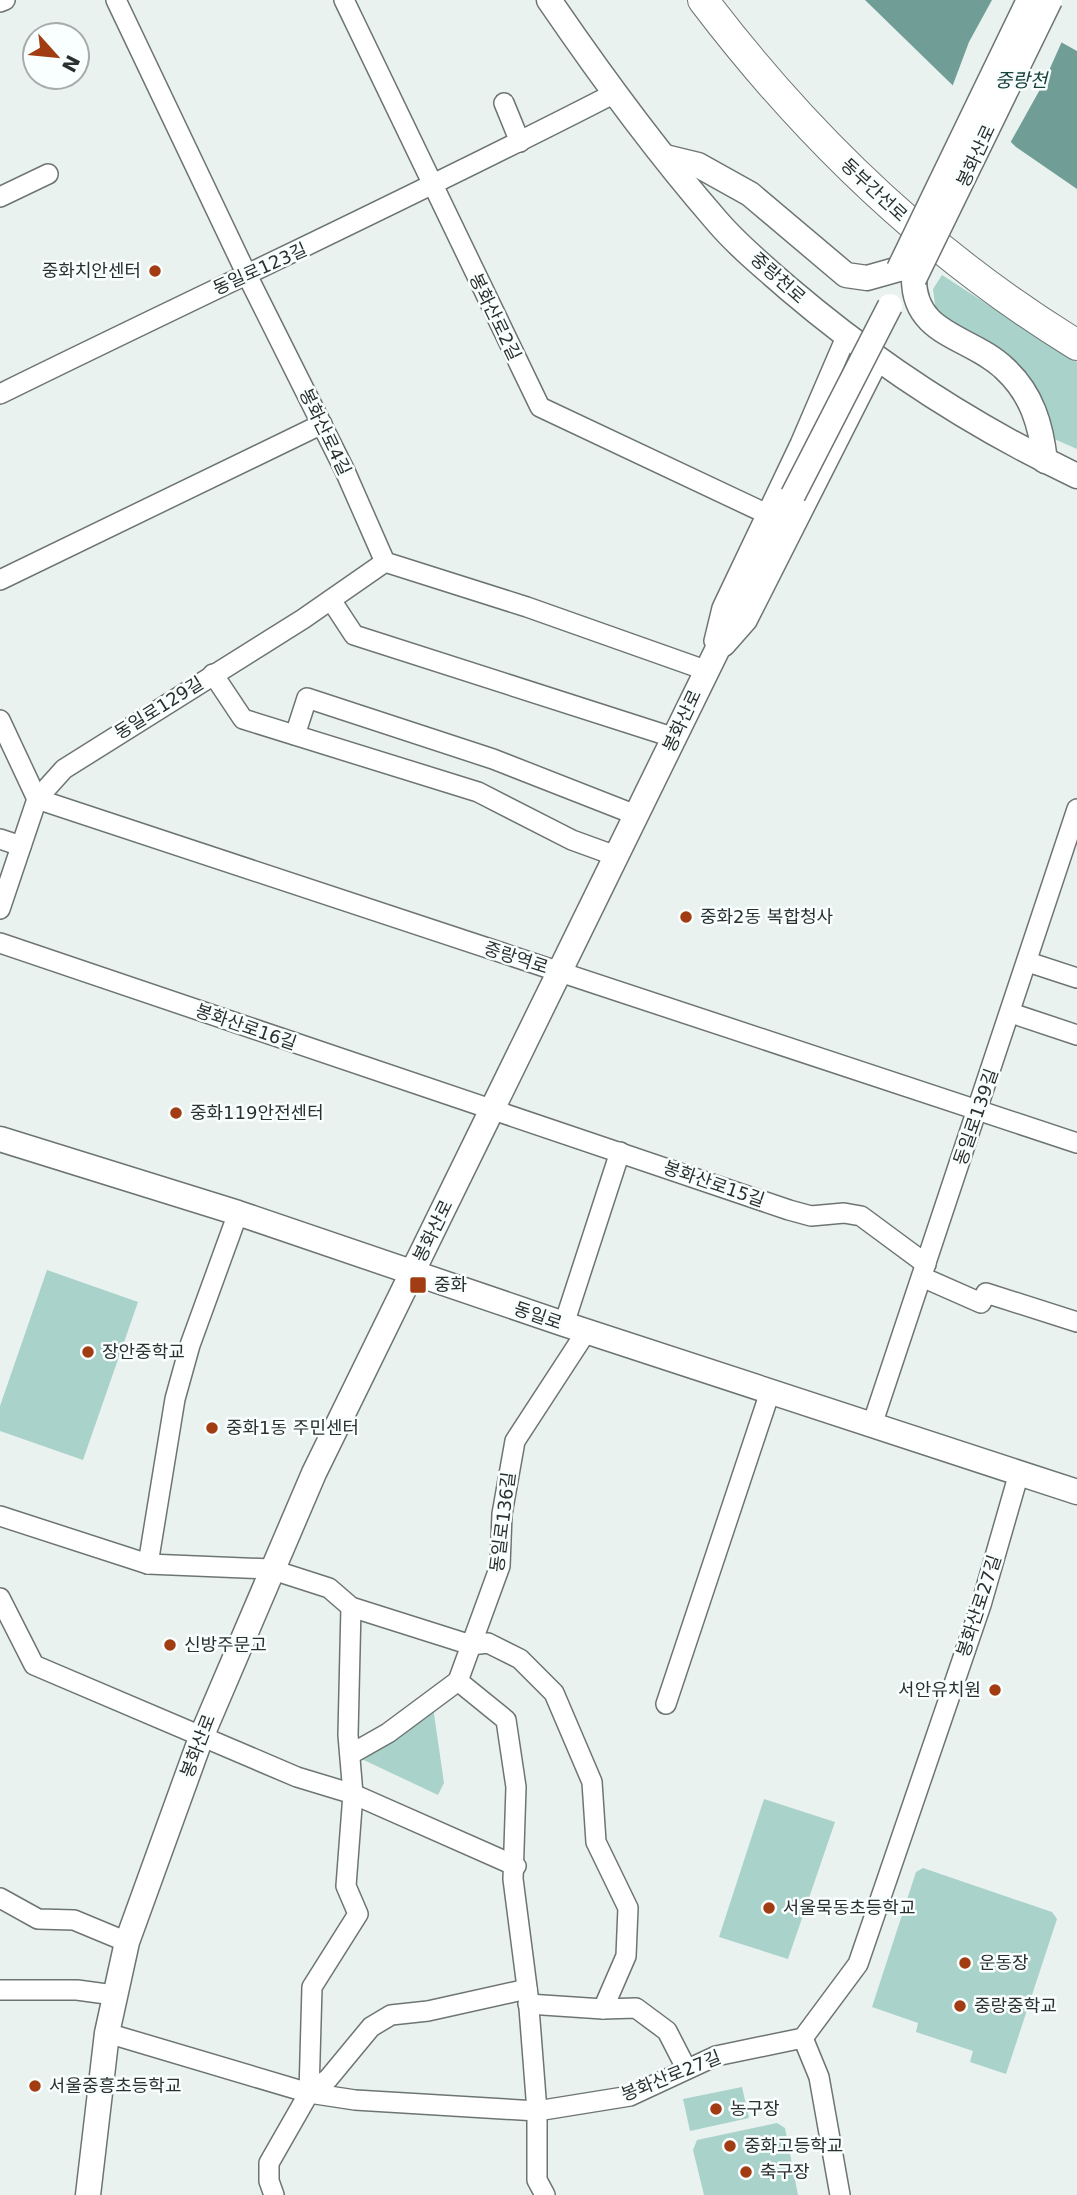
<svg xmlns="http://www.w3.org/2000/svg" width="1077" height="2195" viewBox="0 0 1077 2195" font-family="'DejaVu Sans','Noto Sans KR',sans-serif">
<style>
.green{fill:#a9d2cb}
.water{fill:#709e96}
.pier{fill:#eaf2f0}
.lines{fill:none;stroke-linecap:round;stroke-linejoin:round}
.minor-casing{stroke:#6d7573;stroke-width:22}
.major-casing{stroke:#6d7573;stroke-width:27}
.highway-casing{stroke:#6d7573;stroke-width:32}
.minor{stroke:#fff;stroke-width:19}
.major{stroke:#fff;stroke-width:24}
.highway{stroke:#fff;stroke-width:30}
.major-bridge-casing{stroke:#6d7573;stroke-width:27;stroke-linecap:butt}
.major-bridge{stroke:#fff;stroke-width:24}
.poi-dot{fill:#a23c12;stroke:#f9fffe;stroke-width:2.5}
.labels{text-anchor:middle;stroke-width:5;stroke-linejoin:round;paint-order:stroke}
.street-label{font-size:18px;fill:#2b2f2e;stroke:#f9fffe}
.poi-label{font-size:18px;fill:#2b2f2e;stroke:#f9fffe;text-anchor:start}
.water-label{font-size:19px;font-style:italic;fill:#17423c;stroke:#f9fffe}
</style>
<rect width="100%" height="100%" fill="#eaf2f0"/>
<g class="green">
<polygon points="942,275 1077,362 1077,449 1052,438 1043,407 936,313 933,289"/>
<polygon points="47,1270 138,1302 83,1460 0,1431 0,1406"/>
<polygon points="432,1700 444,1783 438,1795 351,1754"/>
<polygon points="764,1799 835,1822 788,1959 719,1937"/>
<polygon points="923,1868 1052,1912 1057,1919 1006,2074 970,2062 973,2051 916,2032 918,2023 872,2007 916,1872"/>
<polygon points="742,2087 749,2118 690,2131 683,2099"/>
<polygon points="777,2123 785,2128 798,2195 704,2195 693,2150 697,2140"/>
</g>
<polygon class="water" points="865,0 1016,0 1016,17 1077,51 1077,189 1016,147"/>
<polygon class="pier" points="992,0 1020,0 1020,15 1063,39 1043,84 1009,145 951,90 969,42"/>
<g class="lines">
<defs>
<g id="minor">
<polyline points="116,0 246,273 345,471 385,562 527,607 705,670"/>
<polyline points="344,0 540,407 767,514"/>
<polyline points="0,2 5,0"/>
<polyline points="504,103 520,142"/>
<polyline points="0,197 48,174"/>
<path d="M 0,394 C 205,293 411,198 613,94"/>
<polyline points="0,580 322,424"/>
<polyline points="331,600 354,635 675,738"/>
<polyline points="714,641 722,608 800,444 846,337"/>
<polyline points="725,646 747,621 878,362"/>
<polyline points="213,674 243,719 478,792 572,840 616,856"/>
<polyline points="0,720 37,799 1077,1143"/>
<polyline points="295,735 307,698 493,759 636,815"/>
<polyline points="0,839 21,846"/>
<polyline points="0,909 37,799 64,769 303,619 385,562"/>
<polyline points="0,943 789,1210 811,1216 844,1213 861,1216 926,1264"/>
<polyline points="1028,962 1077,978"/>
<polyline points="1011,1013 1077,1035"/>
<polyline points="922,1277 981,1303 986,1293 1077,1322"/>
<polyline points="564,1324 620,1152"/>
<polyline points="872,1425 1077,809"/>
<polyline points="0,1516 148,1564 270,1569 329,1588 351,1607 471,1645 488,1643 520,1659 554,1693 592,1782 596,1842 628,1908 626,1956 603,2009"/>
<polyline points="148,1564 175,1399 190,1345 238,1213"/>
<polyline points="0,1598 34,1665 297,1777 353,1794 516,1866"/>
<polyline points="458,1681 506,1720 516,1787 513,1879 528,1995 537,2111 537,2180 545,2195"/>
<polyline points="666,1704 770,1392"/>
<polyline points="351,1754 388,1733 458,1681 500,1566 502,1514 515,1441 586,1332"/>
<polyline points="0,1898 38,1919 74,1920 127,1942"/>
<polyline points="0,1990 77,1990 114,1995"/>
<polyline points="528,2004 603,2009 636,2008 667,2031 686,2068"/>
<polyline points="107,2033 309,2093 355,2100 537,2111 630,2096 716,2056 803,2038 858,1964 981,1605 1019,1473"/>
<polyline points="803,2038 819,2077 840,2195"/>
<polyline points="309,2093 312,1987 358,1914 346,1886 353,1794 348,1735 351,1607"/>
<polyline points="274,2195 269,2181 269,2163 309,2093 328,2079 371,2027 391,2015 428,2011 527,1989"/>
</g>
<g id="major">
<path d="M 549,0 C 601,76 655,150 716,220 C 737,245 764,267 789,289 C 877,364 972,426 1077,476"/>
<polyline points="665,157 698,165 750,194 846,275 867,278 899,269"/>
<path d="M 914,279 C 914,336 971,336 1005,369 C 1032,394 1041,425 1045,461"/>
<polyline points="0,1139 238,1213 564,1324 1077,1492"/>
<polyline points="88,2195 107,2033 127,1942 202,1735 314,1473 793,495"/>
</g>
<path id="highway" d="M 703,0 C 807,137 930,255 1077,345"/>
</defs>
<use href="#minor" class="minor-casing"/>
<use href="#major" class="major-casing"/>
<use href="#highway" class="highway-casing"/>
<use href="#minor" class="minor"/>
<use href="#major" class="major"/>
<use href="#highway" class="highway"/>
<defs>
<g id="major-bridge">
<polyline points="899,269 1029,0"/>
<polyline points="914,279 1050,0"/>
<polyline points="793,495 890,306"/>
</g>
</defs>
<use href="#major-bridge" class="major-bridge-casing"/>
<use href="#major-bridge" class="major-bridge"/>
</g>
<g class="poi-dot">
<circle cx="155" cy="271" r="7"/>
<circle cx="686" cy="917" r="7"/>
<circle cx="176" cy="1113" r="7"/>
<rect x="409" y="1276" width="18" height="18" rx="3.5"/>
<circle cx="88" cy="1352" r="7"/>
<circle cx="212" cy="1428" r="7"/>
<circle cx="170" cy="1645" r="7"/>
<circle cx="995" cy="1690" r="7"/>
<circle cx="769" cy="1908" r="7"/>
<circle cx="965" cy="1963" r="7"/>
<circle cx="960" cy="2006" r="7"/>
<circle cx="35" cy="2086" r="7"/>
<circle cx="716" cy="2109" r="7"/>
<circle cx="730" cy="2146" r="7"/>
<circle cx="746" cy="2172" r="7"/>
</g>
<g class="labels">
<g class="street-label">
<text transform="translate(976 156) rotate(-65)" y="6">봉화산로</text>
<text transform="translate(874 190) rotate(43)" y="6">동부간선로</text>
<text transform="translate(260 269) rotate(-24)" y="6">동일로123길</text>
<text transform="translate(778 278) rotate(42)" y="6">중랑천로</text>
<text transform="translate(495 317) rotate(64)" y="6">봉화산로2길</text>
<text transform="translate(325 432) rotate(64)" y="6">봉화산로4길</text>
<text transform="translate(159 708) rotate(-32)" y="6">동일로129길</text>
<text transform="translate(682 721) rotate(-65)" y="6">봉화산로</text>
<text transform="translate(516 958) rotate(18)" y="6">중랑역로</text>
<text transform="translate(246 1027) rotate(19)" y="6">봉화산로16길</text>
<text transform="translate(976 1117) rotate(-71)" y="6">동일로139길</text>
<text transform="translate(714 1184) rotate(19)" y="6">봉화산로15길</text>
<text transform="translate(433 1231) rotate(-64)" y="6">봉화산로</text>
<text transform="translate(538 1316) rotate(19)" y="6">동일로</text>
<text transform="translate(503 1522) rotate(-83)" y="6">동일로136길</text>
<text transform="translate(979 1606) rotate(-72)" y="6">봉화산로27길</text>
<text transform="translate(198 1746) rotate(-69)" y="6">봉화산로</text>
<text transform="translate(671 2076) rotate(-22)" y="6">봉화산로27길</text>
</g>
<g class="poi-label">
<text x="141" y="277" text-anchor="end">중화치안센터</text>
<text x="700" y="923">중화2동 복합청사</text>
<text x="190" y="1119">중화119안전센터</text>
<text x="434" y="1291">중화</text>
<text x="102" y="1358">장안중학교</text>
<text x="226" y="1434">중화1동 주민센터</text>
<text x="184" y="1651">신방주문고</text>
<text x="981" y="1696" text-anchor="end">서안유치원</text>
<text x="783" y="1914">서울묵동초등학교</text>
<text x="979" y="1969">운동장</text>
<text x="974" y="2012">중랑중학교</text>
<text x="49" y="2092">서울중흥초등학교</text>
<text x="730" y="2115">농구장</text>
<text x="744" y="2152">중화고등학교</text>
<text x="760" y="2178">축구장</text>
</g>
<g class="water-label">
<text x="1021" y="87">중랑천</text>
</g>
</g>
<g transform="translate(56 56) rotate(117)"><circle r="33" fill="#f9fffe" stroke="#a7acab" stroke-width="2"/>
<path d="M0-5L12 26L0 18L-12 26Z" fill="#a23c12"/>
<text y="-10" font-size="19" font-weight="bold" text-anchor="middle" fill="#2b2f2e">N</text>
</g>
</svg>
